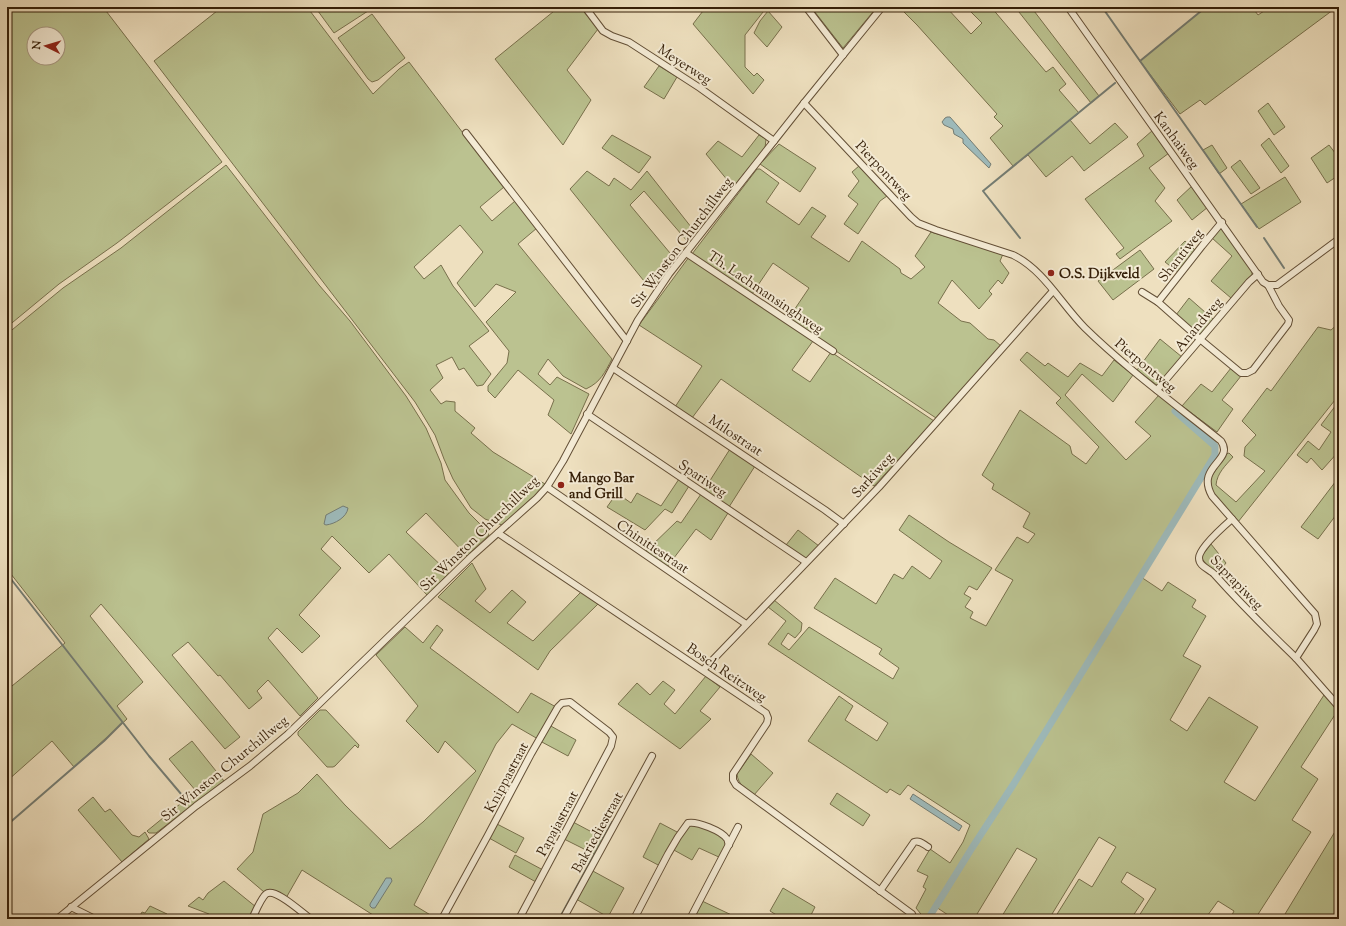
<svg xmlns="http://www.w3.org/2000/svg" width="1346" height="926" viewBox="0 0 1346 926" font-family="'Sorts Mill Goudy',serif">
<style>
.green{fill:#bbc290;stroke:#78704c;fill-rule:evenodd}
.water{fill:#9ebbbc;stroke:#747d74}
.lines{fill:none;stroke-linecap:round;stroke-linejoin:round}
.stream{stroke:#747d74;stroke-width:2}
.canal{stroke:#9ebbbc;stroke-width:7}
.minor-casing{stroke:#634f36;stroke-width:8}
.minor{stroke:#f4ebd5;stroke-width:6}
.poi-dot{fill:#8f2418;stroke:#f4ebd5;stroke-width:1.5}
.labels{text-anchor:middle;stroke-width:4;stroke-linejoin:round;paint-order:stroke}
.street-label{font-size:14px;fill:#351f08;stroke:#f4ebd5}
.poi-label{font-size:14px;font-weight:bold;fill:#351f08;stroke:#f4ebd5;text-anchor:start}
</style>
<rect width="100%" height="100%" fill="#eee0bf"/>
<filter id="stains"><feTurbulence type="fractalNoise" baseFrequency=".005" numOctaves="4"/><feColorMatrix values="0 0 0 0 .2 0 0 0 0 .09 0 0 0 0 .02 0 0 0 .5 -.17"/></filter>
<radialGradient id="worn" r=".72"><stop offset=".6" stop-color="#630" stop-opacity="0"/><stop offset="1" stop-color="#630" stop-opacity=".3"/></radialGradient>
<g class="green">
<path d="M 7,7 L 103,7 L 222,162 L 117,243 L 59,284 L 7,327 ZM 34,34 L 58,34 L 58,58 L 34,58 Z"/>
<path d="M 222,7 L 307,7 L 373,94 L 399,69 L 409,62 L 504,187 L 480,207 L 492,221 L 515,201 L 537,228 L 518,244 L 612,359 C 605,372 601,382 586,389 L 563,376 L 548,359 L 538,374 L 550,385 L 557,377 L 589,394 L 571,434 L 548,415 L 554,400 L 518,370 L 495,398 L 488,391 L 488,386 L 507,363 L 509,351 L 486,322 L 516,292 L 496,284 L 475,307 L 457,283 L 483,252 L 460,225 L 414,267 L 424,279 L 441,265 L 453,286 L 489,331 L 469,346 L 491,374 L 483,385 L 477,386 L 464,368 L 459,370 L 452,357 L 436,365 L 443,378 L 430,390 L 441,404 L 446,401 L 455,402 L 455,411 L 475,428 L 471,433 L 493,452 L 545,484 L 542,489 L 502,525 L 485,519 L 471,508 L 453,479 L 444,459 L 435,435 L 415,402 L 154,61 Z"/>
<polygon points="315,7 365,7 368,11 334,33"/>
<polygon points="559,7 580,7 598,29 567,70 591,100 563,145 495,59"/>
<polygon points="706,7 767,7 745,35 745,67 754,76 757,73 764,80 753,94 693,24"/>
<polygon points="811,7 877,7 843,48"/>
<polygon points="899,7 946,7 971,34 982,23 971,12 974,7 991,7 1046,72 1053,67 1066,84 1059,90 1079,113 1070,120 1090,144 1115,123 1128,137 1084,171 1072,156 1046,177 1028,155 1013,166 990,138 1003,126 994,117 997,114 917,25"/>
<polygon points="1015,7 1031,7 1099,96 1091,103"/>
<polygon points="1206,7 1252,7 1258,15 1270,7 1337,7 1205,105 1200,100 1180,114 1140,61"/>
<polygon points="768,11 782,27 767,47 754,33 760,21"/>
<polygon points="372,14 405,58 378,80 372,82 368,79 338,38"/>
<polygon points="659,66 677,77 664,99 644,87"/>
<polygon points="1268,103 1285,127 1274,135 1258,111"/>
<polygon points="1153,130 1169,153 1149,168 1165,188 1155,201 1172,221 1120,259 1116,254 1124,248 1085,199 1144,156 1137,144"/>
<polygon points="612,135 651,157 639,173 602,148"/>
<polygon points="759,135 766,139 765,148 733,187 706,154 718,141 742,157"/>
<polygon points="1269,138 1289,166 1281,173 1261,145"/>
<polygon points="779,144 816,168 800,192 760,164"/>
<polygon points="1212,145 1227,168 1219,174 1203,150"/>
<polygon points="1329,145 1339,158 1339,175 1327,183 1311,158"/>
<polygon points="1240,160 1260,188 1251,194 1231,167"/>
<polygon points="226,165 319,285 350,321 406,396 426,428 441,463 445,480 469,513 486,530 489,535 467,556 426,513 406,532 449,573 427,595 389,554 369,573 332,536 321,549 341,568 299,615 320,636 302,653 277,628 268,638 318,698 300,716 268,680 257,691 262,698 249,709 220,675 218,676 188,642 172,655 240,737 225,749 101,604 90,616 143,682 117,706 127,719 74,767 52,741 7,781 7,690 65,643 7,569 7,334 63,288 121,248"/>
<polygon points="859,166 887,196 880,201 858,234 844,224 858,204 848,196 859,181 852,172"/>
<polygon points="757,169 760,169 779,183 766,202 799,225 812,207 826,216 811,237 849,262 862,241 900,269 901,273 911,279 925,267 915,256 931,232 1003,254 1000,261 1009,273 1002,284 998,280 989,291 992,294 979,309 952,280 938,303 961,321 970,323 988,339 994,340 1001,346 936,418 788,319 809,288 773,263 752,294 692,254"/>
<polygon points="587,171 609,186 614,178 631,190 647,171 695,232 688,242 644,191 630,205 675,259 656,284 648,286 570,189"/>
<polygon points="1285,177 1301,202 1259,229 1241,204"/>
<polygon points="1193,185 1208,207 1192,220 1177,200"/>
<polygon points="1222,227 1252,271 1252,275 1231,298 1211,281 1232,256 1212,238"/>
<polygon points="1185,241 1196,251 1178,272 1165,262"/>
<polygon points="1140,250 1154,269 1113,300 1098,281"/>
<polygon points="689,257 813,341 792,370 810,382 831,352 934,421 874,486 721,379 692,418 675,407 702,366 639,325"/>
<polygon points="1189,298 1214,320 1200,337 1176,315"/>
<path d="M 1339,323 L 1339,395 L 1238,522 L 1213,495 L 1210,479 L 1226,454 L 1229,453 L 1233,457 C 1226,465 1217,473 1216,485 L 1236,502 L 1265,471 L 1244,456 L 1245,447 L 1256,435 L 1242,421 L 1267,388 L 1271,391 L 1318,327 L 1331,330 Z"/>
<polygon points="1160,339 1182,357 1158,386 1137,370"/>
<polygon points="1027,352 1045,366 1048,363 1068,377 1080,363 1102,376 1114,360 1133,375 1113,402 1082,374 1065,395 1126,460 1151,436 1135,422 1159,395 1177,409 1175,411 1215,446 1215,455 1141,577 1162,591 1168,582 1196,600 1192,607 1206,616 1183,656 1201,666 1170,720 1187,731 1209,697 1258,727 1224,782 1255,801 1324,695 1338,710 1301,767 1318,779 1292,820 1311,832 1255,919 1230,919 1234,911 1218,901 1205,919 1137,919 1156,889 1127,872 1121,882 1144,899 1131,919 1054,919 1079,879 1092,887 1116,847 1099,837 1049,919 1006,919 1002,916 1037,859 1017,848 974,919 954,919 936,907 928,919 925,919 916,908 926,889 923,887 928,876 917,871 930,849 950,863 963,842 970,825 908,785 900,795 890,789 887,793 808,741 839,696 853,706 845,720 877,741 888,723 768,644 786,621 768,607 774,600 802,623 801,631 795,638 788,633 781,644 789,650 809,627 893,679 899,668 879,654 882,649 814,608 835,578 876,604 894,574 903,579 912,566 930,579 942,561 899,530 909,515 949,542 992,568 977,590 969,586 964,594 971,598 965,607 973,612 970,618 986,626 1013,580 995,570 1017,537 1028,543 1035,534 1023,527 1030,513 992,489 994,484 982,475 1020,410 1070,446 1072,454 1086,464 1099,447 1056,403 1061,398 1020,360"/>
<polygon points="1231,368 1241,376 1222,400 1233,409 1217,432 1182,406 1201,384 1212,392"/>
<polygon points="1339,401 1339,451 1322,470 1311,458 1307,463 1297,455 1308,441 1319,450 1331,432 1321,425"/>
<polygon points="730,449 755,466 729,507 704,490"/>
<polygon points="1339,477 1339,511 1318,539 1301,527"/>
<polygon points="679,479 689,486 672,513 665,509 645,530 607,507 617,493 631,503 637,493 661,506"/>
<polygon points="701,494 728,513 711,540 696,529 667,567 646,551 677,521 681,523"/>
<polygon points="798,530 819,546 805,559 786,545"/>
<polygon points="1211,544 1226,563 1218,573 1202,562 1202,556"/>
<polygon points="472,563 486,589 475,601 490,613 512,590 526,602 507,623 533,641 581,592 598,604 550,651 538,670 438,597"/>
<polygon points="437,625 443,630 430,648 518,713 531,693 556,707 538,739 512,724 496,744 414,905 437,919 370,919 373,915 302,870 286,898 264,892 237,869 253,852 263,814 298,793 317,774 345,805 390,849 423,822 476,771 445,741 438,753 406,721 418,706 376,655 405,627 423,643"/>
<polygon points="706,676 720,687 700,711 711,719 680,749 618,704 637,683 650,695 663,681 675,690 664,704 675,714"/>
<polygon points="320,710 326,710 359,745 358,748 355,745 335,766 333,767 327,767 298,735 298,732"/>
<polygon points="549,725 576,740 568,756 540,741"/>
<polygon points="192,741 224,781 156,833 149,833 147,831 196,791 169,759"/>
<path d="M 751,754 L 773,773 L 754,795 C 746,789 738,785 737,774 Z"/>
<polygon points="837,793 870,815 863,826 830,804"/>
<polygon points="93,797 105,812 110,809 132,835 139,837 145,832 149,839 122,862 78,810"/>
<polygon points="573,822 605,839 596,855 564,839"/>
<polygon points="660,823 679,833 660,866 643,857"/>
<polygon points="497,824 524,838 516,853 489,838"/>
<polygon points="694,824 718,833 727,843 721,858 699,848 692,860 672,849 687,827"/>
<polygon points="1339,825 1339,919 1282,919"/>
<polygon points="515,855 543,870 536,882 509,867"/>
<polygon points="591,870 624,888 608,917 576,899"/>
<polygon points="224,881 256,907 249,919 213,919 209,914 188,906 199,897 203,900 208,893"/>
<polygon points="783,888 815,907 809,919 783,919 770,911"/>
<polygon points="702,901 740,919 693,919"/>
<polygon points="150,906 167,914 165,919 138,919 142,912 145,913"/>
</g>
<g class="water">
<polygon points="947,117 950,117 991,164 989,168 963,143 963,139 954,134 953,129 944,125 942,122 945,118"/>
<path d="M 343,506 L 348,508 C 347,517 335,524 326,525 L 324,524 L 326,515 Z"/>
<polygon points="913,794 962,826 959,831 910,799"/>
<polygon points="386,878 391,878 392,881 375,908 372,908 370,906 370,904"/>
</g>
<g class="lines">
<g class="stream">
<polyline points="1102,7 1140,61"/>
<polyline points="1206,7 1140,61 1257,227"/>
<polyline points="1020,238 983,191 1115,83"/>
<polyline points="1264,238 1284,268"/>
<polyline points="7,574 149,756 187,801"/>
<polyline points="7,825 104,741 122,723"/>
<polyline points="559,919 612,822"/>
</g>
<polyline class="canal" points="928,919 972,848 1013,785 1215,455 1215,446 1175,411"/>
<defs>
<g id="minor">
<polyline points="585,7 603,31 612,36 629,42 700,88 774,141"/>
<polyline points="806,7 843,55"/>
<polyline points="1068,7 1263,282 1268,285 1279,306 1289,320 1288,324 1253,370 1247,373 1241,373 1201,340 1158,302 1142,292"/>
<path d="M 804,103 L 911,217 L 918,223 L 936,230 L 1013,255 C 1044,270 1061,304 1085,328 C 1127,369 1175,404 1221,441 C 1235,461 1195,466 1212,496 L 1315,614 L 1317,624 L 1314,630 L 1296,658 L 1339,707"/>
<polyline points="466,133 627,341"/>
<polyline points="686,253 833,351"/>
<polyline points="1268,285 1277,285 1339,239"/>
<polyline points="1158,302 1202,246 1222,222"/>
<polyline points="613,368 825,510 844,524"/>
<polyline points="1157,390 1249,282 1258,274"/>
<polyline points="587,414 806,562"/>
<polyline points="547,487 746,624"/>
<path d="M 1232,519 C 1224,526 1199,548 1199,558 C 1199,567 1210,569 1215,575 C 1241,604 1268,631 1296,658"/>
<polyline points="498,533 766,713 768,718 767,723 733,774 733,780 736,785 912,914 914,919"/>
<polyline points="703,670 879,487 1053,291"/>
<path d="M 880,891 L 914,842 C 920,840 923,844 928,847"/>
<polyline points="71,907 95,919"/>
<polyline points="57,919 196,806 250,766 288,734 472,556 537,498 547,487 563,461 638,320 669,274 804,103 882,7"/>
<path d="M 252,919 C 255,913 261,898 266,894 C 275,887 302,913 311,919"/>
<polyline points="442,919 487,837 531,754 558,707 562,703 570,702 609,732 613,737 611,746 519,919"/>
<polyline points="563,919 652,756"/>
<path d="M 634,919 L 668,854 L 678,837 L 688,823 C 697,821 722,831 727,839 C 728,840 728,844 729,845"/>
<polyline points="690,919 738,827"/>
</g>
</defs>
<use href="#minor" class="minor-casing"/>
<use href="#minor" class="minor"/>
</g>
<g class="poi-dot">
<circle cx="1051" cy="273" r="4"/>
<circle cx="561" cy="485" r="4"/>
</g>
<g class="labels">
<g class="street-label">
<text transform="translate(685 64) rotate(33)" y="5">Meyerweg</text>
<text transform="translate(1177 140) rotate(54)" y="5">Kanhaiweg</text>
<text transform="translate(884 170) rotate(47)" y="5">Pierpontweg</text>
<text transform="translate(681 242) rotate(-53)" y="5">Sir Winston Churchillweg</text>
<text transform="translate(1180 255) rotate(-52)" y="5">Shantiweg</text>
<text transform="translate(766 292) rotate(34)" y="5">Th. Lachmansinghweg</text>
<text transform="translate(1198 324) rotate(-50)" y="5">Anandweg</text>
<text transform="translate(1146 365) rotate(40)" y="5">Pierpontweg</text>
<text transform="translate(736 435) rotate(34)" y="5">Milostraat</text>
<text transform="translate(872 475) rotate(-48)" y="5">Sarkiweg</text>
<text transform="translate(703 478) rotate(34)" y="5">Spariweg</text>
<text transform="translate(479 533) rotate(-44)" y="5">Sir Winston Churchillweg</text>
<text transform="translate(653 546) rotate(34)" y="5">Chinitiestraat</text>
<text transform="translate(1237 582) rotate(46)" y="5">Saprapiweg</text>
<text transform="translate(727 672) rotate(34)" y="5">Bosch Reitzweg</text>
<text transform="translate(224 768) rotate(-39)" y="5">Sir Winston Churchillweg</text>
<text transform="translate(506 777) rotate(-62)" y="5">Knippastraat</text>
<text transform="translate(557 823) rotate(-62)" y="5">Papajastraat</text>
<text transform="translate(597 832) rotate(-61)" y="5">Bakriediestraat</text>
</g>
<g class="poi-label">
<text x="1059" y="278">O.S. Dijkveld</text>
<text x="569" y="482">Mango Bar<tspan x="569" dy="16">and Grill</tspan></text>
</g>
</g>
<rect width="1346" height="926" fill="none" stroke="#eee0bf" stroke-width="24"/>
<rect x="8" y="8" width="1330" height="910" fill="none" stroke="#351f08" stroke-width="2"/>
<rect x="12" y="12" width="1322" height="902" fill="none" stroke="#351f08"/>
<g transform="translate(46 46) rotate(275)"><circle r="19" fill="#f4ebd5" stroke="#a89983"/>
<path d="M0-3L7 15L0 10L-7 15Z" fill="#8f2418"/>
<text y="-6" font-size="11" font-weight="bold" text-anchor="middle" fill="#351f08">N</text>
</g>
<rect width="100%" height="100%" filter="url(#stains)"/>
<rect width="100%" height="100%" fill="url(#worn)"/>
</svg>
